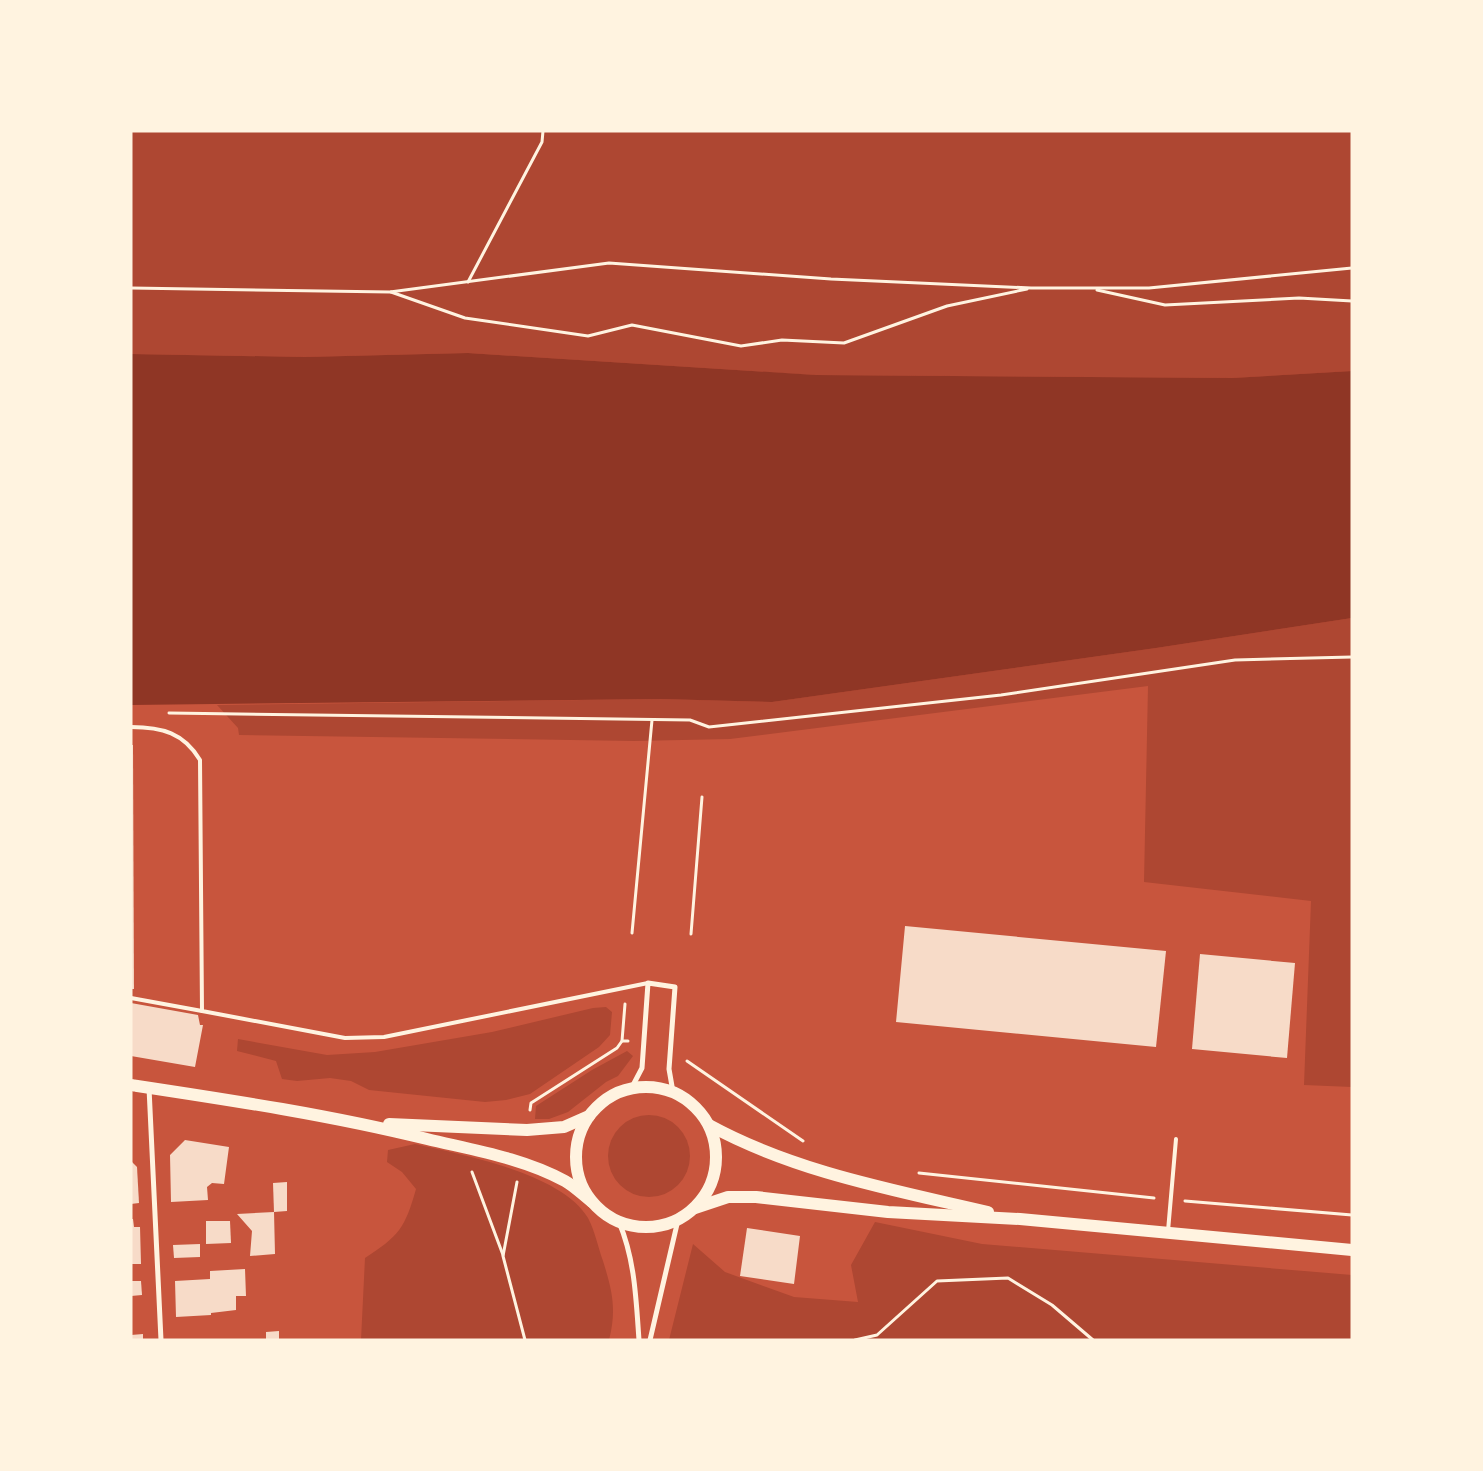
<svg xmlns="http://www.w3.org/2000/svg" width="1483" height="1471" viewBox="0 0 1483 1471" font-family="Mulish,sans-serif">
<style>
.green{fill:#ae4732}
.water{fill:#8f3625}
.building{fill:#f7dbc8}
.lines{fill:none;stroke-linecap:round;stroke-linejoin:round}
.path{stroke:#fff3e0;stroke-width:3}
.service{stroke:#fff3e0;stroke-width:4}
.minor{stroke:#fff3e0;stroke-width:5}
.primary{stroke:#fff3e0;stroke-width:12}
</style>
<rect width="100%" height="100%" fill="#c8553d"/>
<g class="green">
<polygon points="131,131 1352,131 1352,371 1232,378 815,375 468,353 305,357 131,354"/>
<polygon points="1352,618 1352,1087 1304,1085 1311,901 1144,882 1148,686 730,739 634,741 239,735 238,728 217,705 660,699 772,702 1156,648"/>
<polygon points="606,1007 612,1012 610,1035 599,1047 530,1094 506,1100 485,1102 369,1090 351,1081 330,1078 297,1081 282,1079 276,1061 237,1051 238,1039 327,1055 375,1052 492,1032 593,1008"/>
<polygon points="627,1051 633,1056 618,1076 606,1082 568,1112 549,1119 535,1119 536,1106 592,1070"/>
<circle cx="649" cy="1156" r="41"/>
<path d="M 415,1144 C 463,1155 561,1173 588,1218 C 595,1231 598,1247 603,1261 C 612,1290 617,1309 609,1340 L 361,1340 L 365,1258 C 399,1236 405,1228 416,1189 L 402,1172 L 387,1162 L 388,1150 Z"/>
<polygon points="875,1222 982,1244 1352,1275 1352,1340 669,1340 693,1244 725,1272 794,1297 858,1302 851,1265"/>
</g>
<polygon class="water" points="468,353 816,375 1232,378 1352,371 1352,618 1156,648 772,702 660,699 131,705 131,354 305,357"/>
<g class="building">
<polygon points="131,745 133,745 134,989 131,989"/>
<polygon points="905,926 1166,951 1156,1047 896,1022"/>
<polygon points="1200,954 1295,963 1287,1058 1192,1049"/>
<polygon points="131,1003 198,1015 200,1025 203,1025 195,1067 131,1056"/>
<polygon points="185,1140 229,1147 224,1184 212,1183 207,1187 208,1200 171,1202 170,1155"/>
<polygon points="131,1161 137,1167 139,1203 131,1204"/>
<polygon points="287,1182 287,1211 274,1212 273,1183"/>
<polygon points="274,1212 275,1254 250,1256 252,1231 237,1214"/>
<polygon points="131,1219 133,1219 134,1227 140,1227 141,1264 131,1264"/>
<polygon points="206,1221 230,1221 231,1243 206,1244"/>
<polygon points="747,1228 800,1236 794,1284 740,1276"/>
<polygon points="200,1244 200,1257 174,1258 173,1245"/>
<polygon points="245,1269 246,1296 236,1296 236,1310 211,1313 211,1315 176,1317 175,1281 210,1279 210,1271"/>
<polygon points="131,1281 141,1281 142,1295 131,1296"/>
<polygon points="279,1331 279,1340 266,1340 266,1332"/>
<polygon points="143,1334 143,1340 131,1340 131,1335"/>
</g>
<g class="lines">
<g class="path">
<polyline points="468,282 542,142 543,131"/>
<polyline points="131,288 390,292 609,263 831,279 1031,288 1149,288 1352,268"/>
<polyline points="1097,290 1165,305 1299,298 1352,301"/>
<polyline points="391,292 465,318 588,336 632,325 741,346 782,340 844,343 947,306 1027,289"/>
<polyline points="169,713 690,720 709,727 1001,695 1235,660 1352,657"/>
<polyline points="632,933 652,720"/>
<polyline points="691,934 702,797"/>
<polyline points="622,1041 625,1004"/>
<polyline points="687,1061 803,1141"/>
<polyline points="530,1110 531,1103 617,1048 622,1041 628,1041"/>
<polyline points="472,1172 503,1255"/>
<polyline points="919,1173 1154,1198"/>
<polyline points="517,1182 503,1256 525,1340"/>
<polyline points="1185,1201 1352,1215"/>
<polyline points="855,1340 877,1335 937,1281 1008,1278 1052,1305 1093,1340"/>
</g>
<g class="service">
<path d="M 131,727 C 162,727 184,733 200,760 L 202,1011 L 345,1038 L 384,1037 L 648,983"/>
<polyline points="131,998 202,1011"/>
<polyline points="1168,1231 1176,1139"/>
</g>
<g class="minor">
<polyline points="149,1088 161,1340"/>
<polyline points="631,1089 642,1068 648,983 675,987 669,1069 673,1092"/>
<path d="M 619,1222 C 635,1260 636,1299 639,1340"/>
<polyline points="650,1340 678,1220"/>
</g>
<g class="primary">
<path d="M 131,1085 C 230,1100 330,1115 427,1139 C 473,1150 523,1158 565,1181 C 574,1186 583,1195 592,1202"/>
<circle cx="646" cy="1157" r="70"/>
<polyline points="389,1124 527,1130 564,1127 589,1116"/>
<path d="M 709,1125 C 795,1172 894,1190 988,1212"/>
<polyline points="695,1208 728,1197 756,1197 888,1212 1020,1219 1352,1250"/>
</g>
</g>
<rect width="1483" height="1471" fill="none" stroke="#fff3e0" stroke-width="265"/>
</svg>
